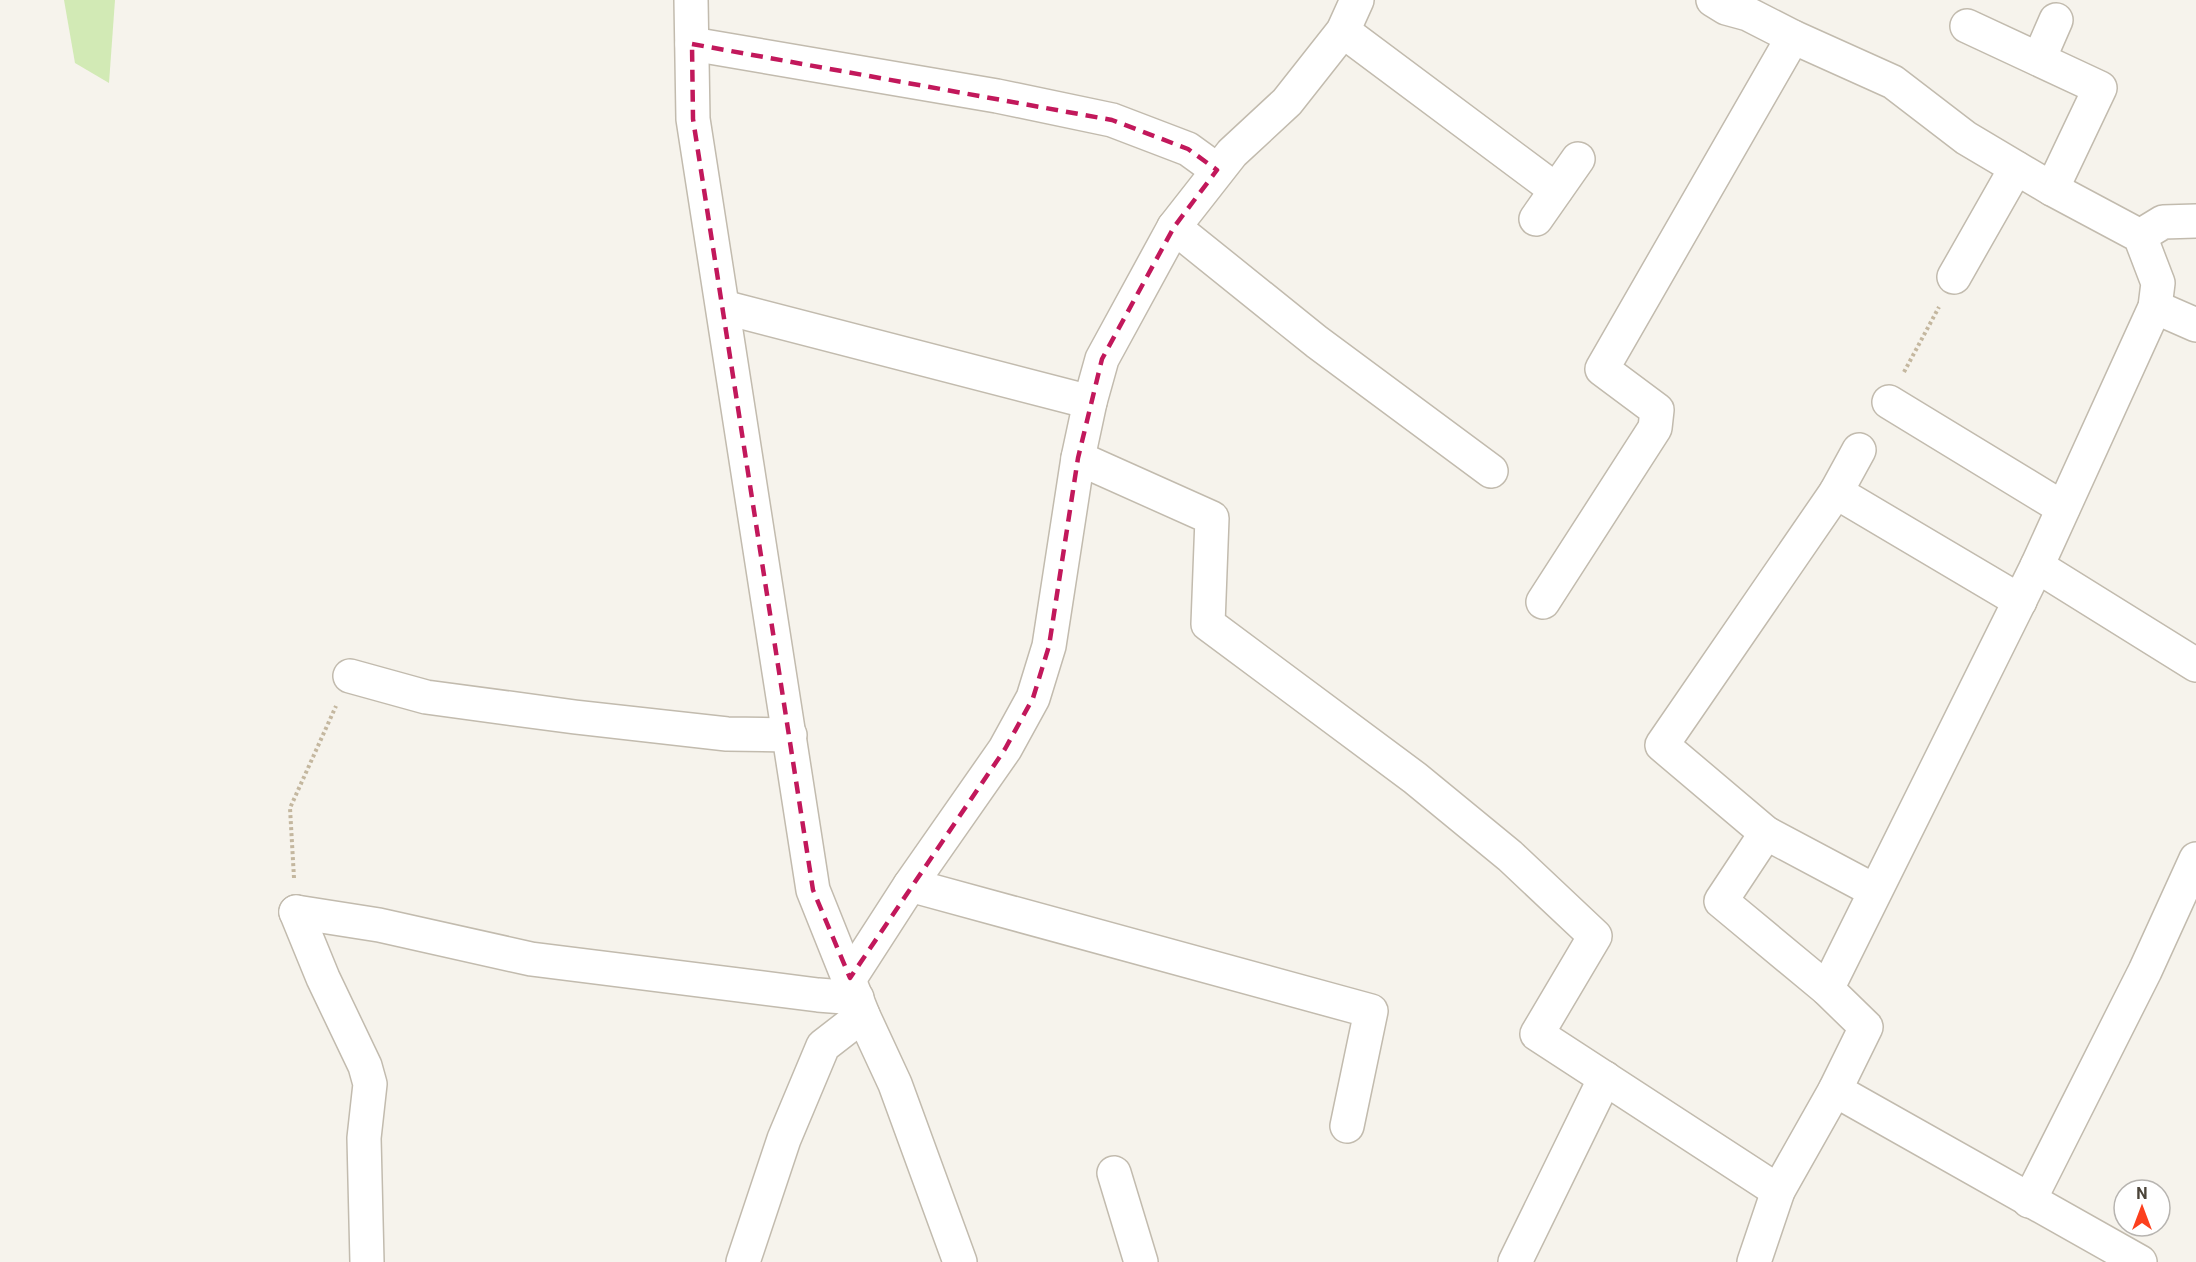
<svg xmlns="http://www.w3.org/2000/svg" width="2196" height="1262" viewBox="0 0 2196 1262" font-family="Roboto,sans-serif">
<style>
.green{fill:#d2eab5}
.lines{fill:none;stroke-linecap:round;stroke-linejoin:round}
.minor-casing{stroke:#c2bbae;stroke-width:36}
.path{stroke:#c4b79f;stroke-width:4;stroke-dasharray:3 3;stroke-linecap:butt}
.minor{stroke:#fff;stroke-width:33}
.marked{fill:none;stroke:#c2185b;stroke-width:4.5;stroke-dasharray:12 8;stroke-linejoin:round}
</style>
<rect width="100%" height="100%" fill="#f6f3ec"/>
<polygon class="green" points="64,0 115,0 109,83 75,63"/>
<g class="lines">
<defs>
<g id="minor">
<polyline points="691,0 693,119 813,890 863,1015 895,1084 960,1262"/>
<polyline points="1713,0 1726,8 1748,14 1793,37 1893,82 1966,138 2052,189 2140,236 2158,283 2155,307 2037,566 1827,989"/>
<polyline points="1967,26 2100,88 2052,189"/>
<polyline points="1343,31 1556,190"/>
<polyline points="692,44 997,96 1112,120 1188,149 1217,170"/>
<polyline points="2039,59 2056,20"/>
<polyline points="1536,219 1578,159"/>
<polyline points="1174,227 1317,342 1491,471"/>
<polyline points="2140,236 2163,222 2196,221"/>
<polyline points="1954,277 2016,168"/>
<polyline points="723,307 1090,402"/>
<polyline points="2155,307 2196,325"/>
<polyline points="1889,402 2063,508"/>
<polyline points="1859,450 1836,492 1662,745 1766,833 1875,891"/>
<polyline points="1078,458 1212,518 1208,624 1415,778 1510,856 1595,936 1537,1034 1778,1191"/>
<polyline points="1836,492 2020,601"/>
<polyline points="2037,566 2196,665"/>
<polyline points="1543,602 1655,428 1657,410 1602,369 1793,37"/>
<polyline points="350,676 426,697 575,717 727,734 790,735"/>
<polyline points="910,885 1371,1011 1347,1126"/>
<polyline points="296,912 379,925 531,959 818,995 857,998"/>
<polyline points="296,912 323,978 365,1066 370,1084 364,1138 367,1262"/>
<polyline points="850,978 910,885 1005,749 1033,698 1049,646 1078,458 1090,402 1102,359 1174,227 1232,153 1287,102 1343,31 1357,0"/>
<polyline points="1835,1090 2140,1262"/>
<polyline points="1114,1173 1141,1262"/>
<polyline points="2029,1201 2145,971 2196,859"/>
<polyline points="743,1262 784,1139 823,1046 863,1015"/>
<polyline points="1515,1262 1605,1078"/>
<polyline points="1754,1262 1778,1191 1835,1090 1866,1027 1827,989 1721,901 1766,833"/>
</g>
</defs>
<use href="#minor" class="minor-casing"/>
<g class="path">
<polyline points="1904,372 1939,307"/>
<polyline points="294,878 290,808 336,706"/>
</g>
<use href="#minor" class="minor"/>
</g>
<path class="marked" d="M 692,44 L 1112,120 L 1188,149 L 1217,170 L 1174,227 L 1102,359 L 1078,458 L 1049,646 L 1033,698 L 1005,749 L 850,978 L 813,890 L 693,119 Z"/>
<g transform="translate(2142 1208)"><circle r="28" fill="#ffffff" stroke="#b7b4b0" stroke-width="1.5"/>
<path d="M0-4.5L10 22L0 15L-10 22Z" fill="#fc3f1d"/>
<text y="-9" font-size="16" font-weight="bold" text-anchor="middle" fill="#4b4439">N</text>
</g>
</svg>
